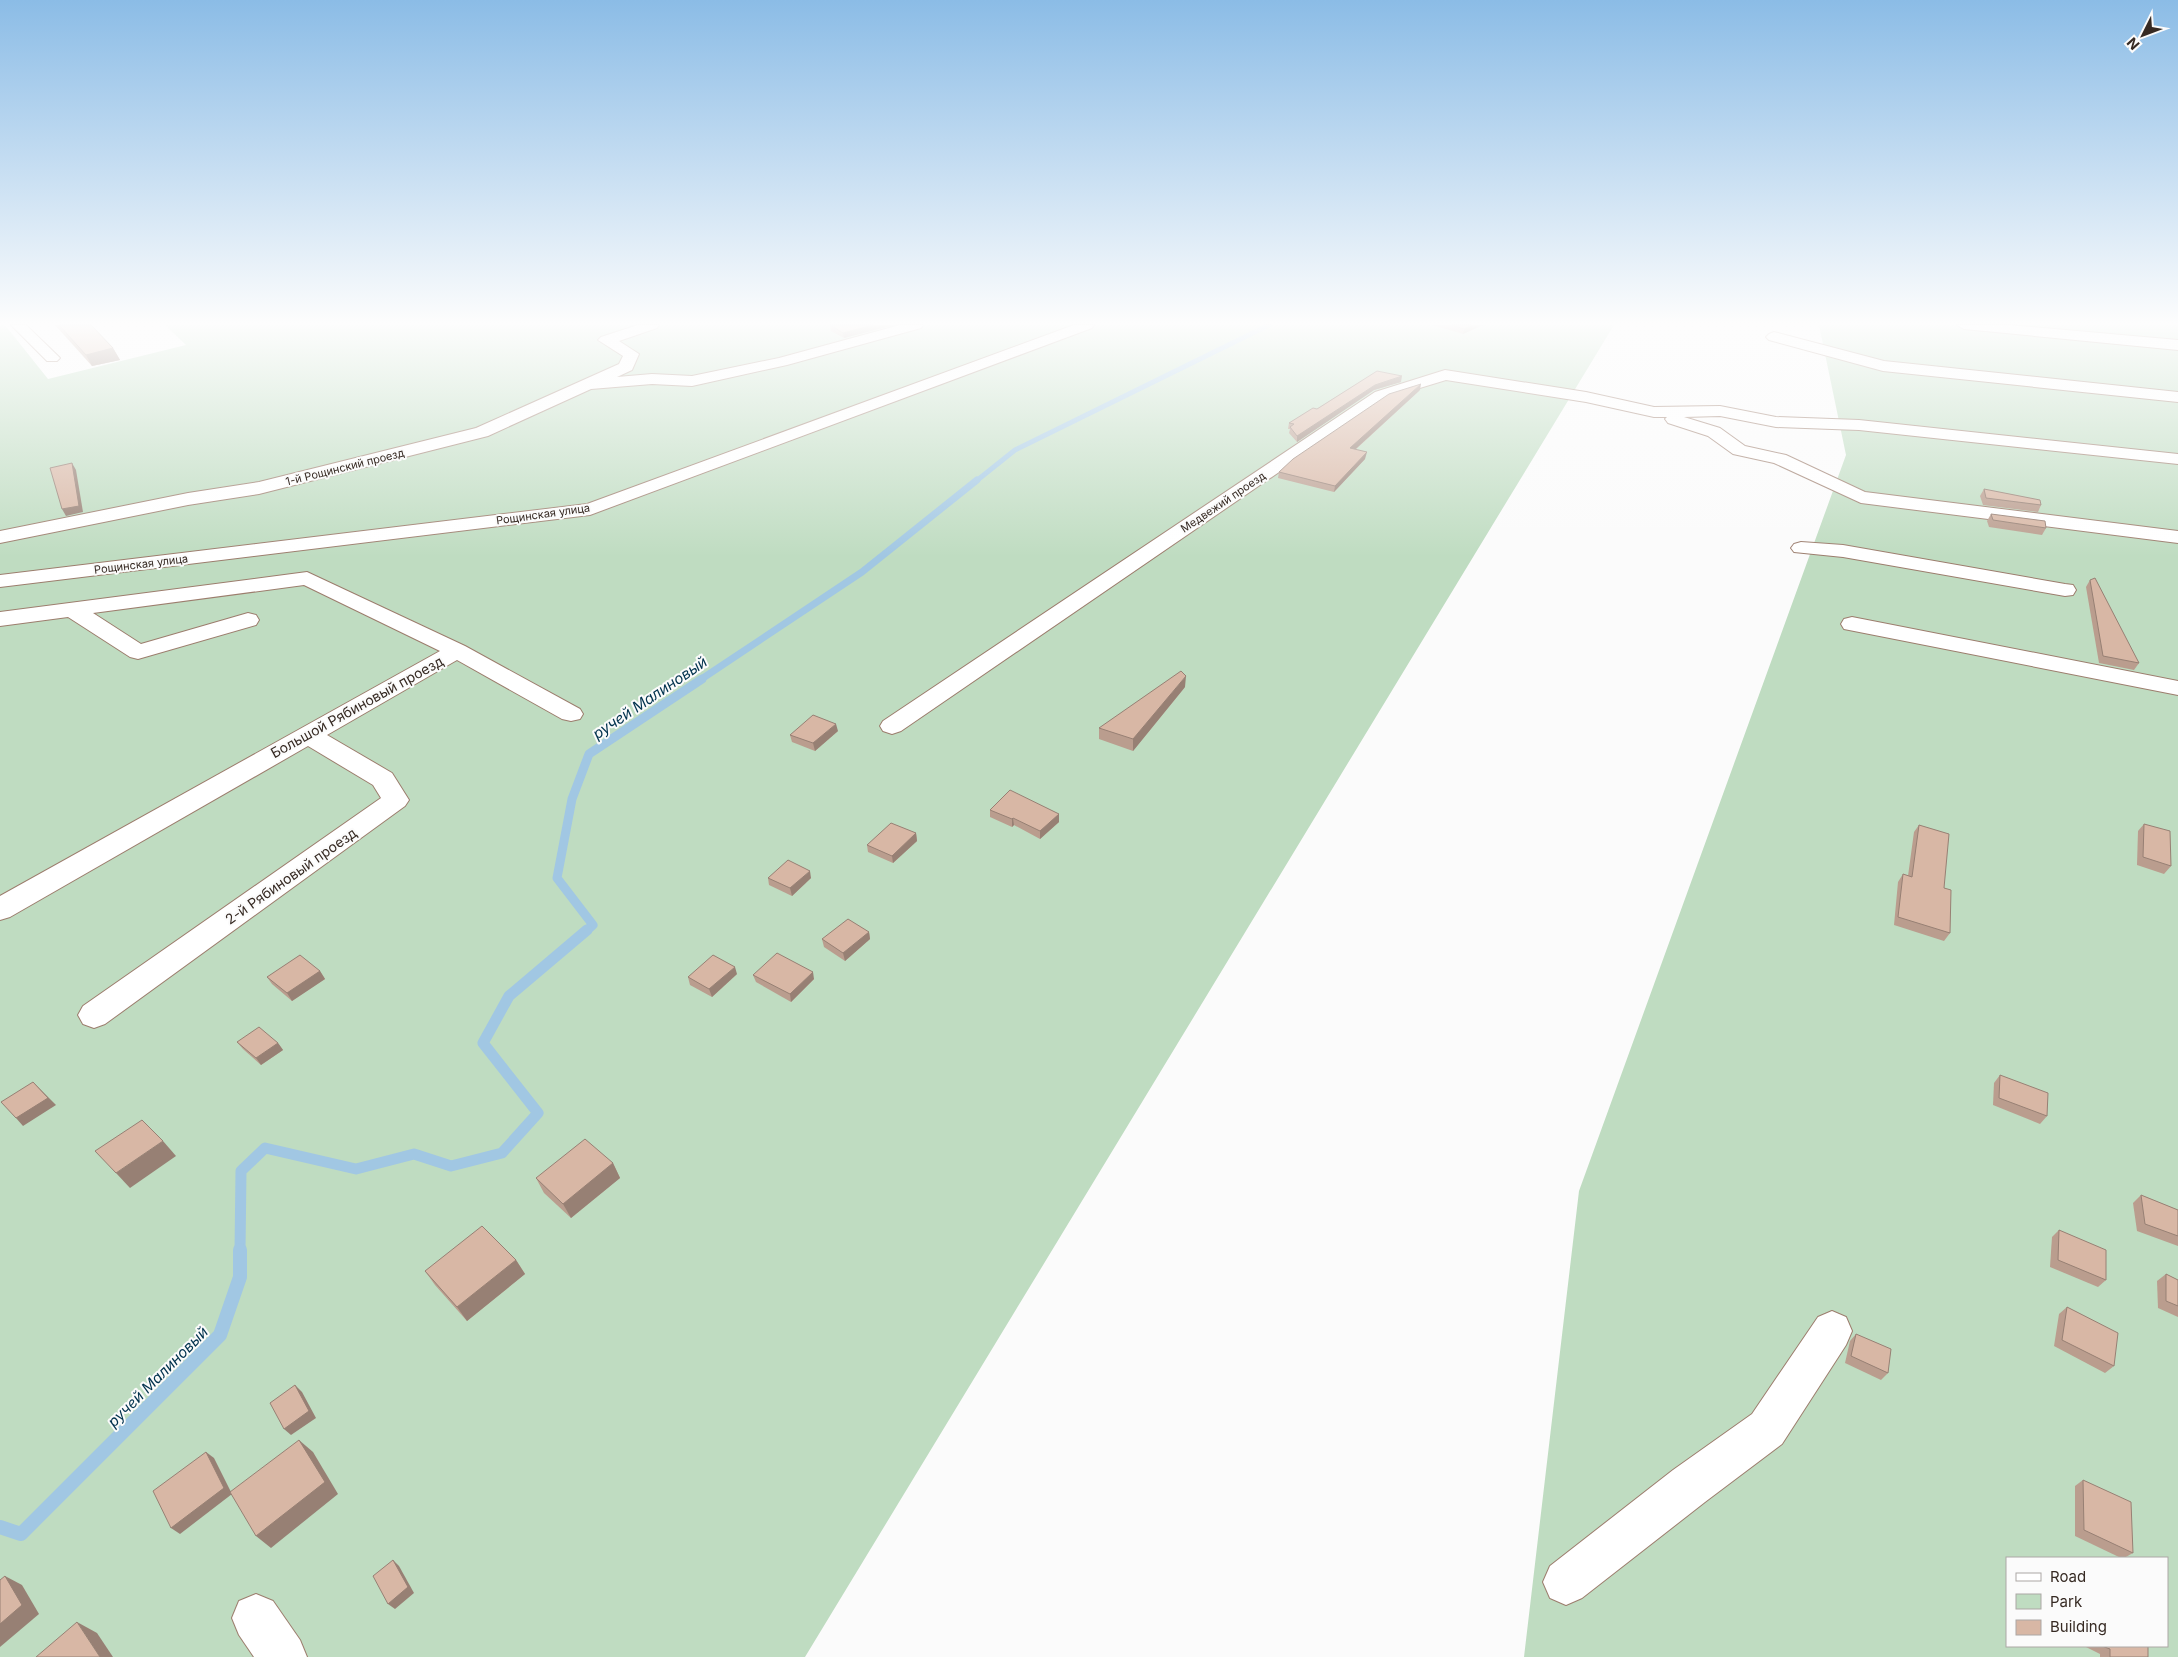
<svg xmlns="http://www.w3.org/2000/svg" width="2178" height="1657" viewBox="0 0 2178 1657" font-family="Inter,sans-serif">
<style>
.green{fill:#bfdcc1;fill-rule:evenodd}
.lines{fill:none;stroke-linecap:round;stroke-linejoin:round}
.stream-far4{stroke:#a1c7e3;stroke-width:5}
.stream-far3{stroke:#a1c7e3;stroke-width:7}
.stream-far2{stroke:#a1c7e3;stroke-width:9}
.stream-far1{stroke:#a1c7e3;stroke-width:11}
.stream{stroke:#a1c7e3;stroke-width:14}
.minor-casing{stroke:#9c7d6d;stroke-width:2}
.minor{fill:#fff;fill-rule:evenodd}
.wall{fill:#ba9d8e}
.shaded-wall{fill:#978074}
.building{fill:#d8b7a5;stroke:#978074}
.labels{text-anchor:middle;stroke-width:4;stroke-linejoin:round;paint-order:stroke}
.far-street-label{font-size:11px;fill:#362a23;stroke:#fbfbfb}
.street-label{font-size:14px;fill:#362a23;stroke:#fbfbfb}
.water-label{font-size:15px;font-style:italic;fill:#00324d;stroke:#fbfbfb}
</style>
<rect width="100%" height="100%" fill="#fbfbfb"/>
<g class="green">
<polygon points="0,325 5,325 48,379 186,345 165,325 1614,325 805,1657 0,1657"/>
<path d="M 1819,325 L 2178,325 L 2178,1657 L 1524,1657 L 1579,1191 L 1846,455 ZM 2007,1558 L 2167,1558 L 2167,1646 L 2007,1646 Z"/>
</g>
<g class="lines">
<polyline class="stream-far4" points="975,482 1015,450 1269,325"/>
<polyline class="stream-far3" points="700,680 862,572 977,480"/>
<polyline class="stream-far2" points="585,932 593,925 557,878 572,799 589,754 702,679"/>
<polyline class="stream-far1" points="240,1251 241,1171 265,1148 356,1169 414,1154 451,1166 502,1153 538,1113 483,1043 509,996 587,930"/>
<polyline class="stream" points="0,1527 21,1534 220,1335 240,1277 240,1250"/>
<defs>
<g id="minor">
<polygon points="11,325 26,325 57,355 60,358 57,361 47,361"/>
<polygon points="638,325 659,325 657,328 619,341 639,354 632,370 617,377 652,374 692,376 779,358 900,325 923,325 921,328 787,365 692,386 652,384 591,389 488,436 259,494 188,505 0,543 0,531 188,493 259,482 476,428 619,364 623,356 598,340 601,337"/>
<polygon points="1074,325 1094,325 1092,328 590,515 0,587 0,575 587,504"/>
<polygon points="1957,325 2009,325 2178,340 2178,350 1964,329"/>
<polygon points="1774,332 1884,361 2178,392 2178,402 1883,371 1769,340 1766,337 1769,334"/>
<polygon points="1445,370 1586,392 1654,407 1720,406 1776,417 1859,420 2178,454 2178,464 1859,430 1776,427 1720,416 1684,417 1720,428 1745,446 1786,455 1865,492 2178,531 2178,543 1861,503 1774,463 1733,454 1708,436 1668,423 1665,419 1667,417 1654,417 1586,402 1446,380 1387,398 901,731 892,734 883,731 880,726 883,721 1375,392"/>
<polygon points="1801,542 1843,545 2065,584 2073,585 2076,590 2073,595 2065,596 1843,557 1794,552 1791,548 1794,544"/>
<polygon points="307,572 465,646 580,709 583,714 580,719 571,721 562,719 457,660 327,735 392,773 409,800 405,806 105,1024 94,1028 83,1024 78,1015 83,1006 381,798 373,785 308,746 10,917 0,920 0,896 440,651 304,585 93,613 141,644 248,613 256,615 259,620 256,625 138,659 130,657 68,617 0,626 0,612"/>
<polygon points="1852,617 2178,681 2178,695 1844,629 1841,624 1844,619"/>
<polygon points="1832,1311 1846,1317 1852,1331 1846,1345 1782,1444 1705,1502 1582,1598 1566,1605 1550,1598 1543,1582 1550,1566 1673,1470 1752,1414 1818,1317"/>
<polygon points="256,1594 273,1601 300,1640 307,1657 254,1657 239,1635 232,1618 239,1601"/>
</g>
</defs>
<use href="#minor" class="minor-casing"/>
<use href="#minor" class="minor"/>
</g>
<g class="wall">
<polygon points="55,325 91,325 113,348 120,360 92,366"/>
<polygon points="830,325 894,325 844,338 831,331"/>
<polygon points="1432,325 1483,325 1463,334"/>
<polygon points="1377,371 1401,382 1374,390 1297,442 1289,433 1290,429 1288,429 1289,423 1317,409"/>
<polygon points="1420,390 1355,450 1365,459 1334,492 1278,478 1279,472"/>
<polygon points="1984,489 2041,505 2038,512 1983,505 1980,496"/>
<polygon points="1991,514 2046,528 2042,535 1989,527 1987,521"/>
<polygon points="2090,580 2139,663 2134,670 2099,663 2086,587"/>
<polygon points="1185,687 1133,751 1099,739 1099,728"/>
<polygon points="838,731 815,751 792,742 790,735"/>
<polygon points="990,810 1059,814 1059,822 1040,839 1014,825 1012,827 990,817"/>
<polygon points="2144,824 2171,866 2164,874 2137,865 2138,831"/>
<polygon points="1919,825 1944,888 1950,933 1944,941 1894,925 1898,882 1903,874 1908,876 1914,832"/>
<polygon points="916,833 917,841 893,863 868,852 867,845"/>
<polygon points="768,878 811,878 792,896 769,885"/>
<polygon points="869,932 870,939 845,961 824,947 822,939"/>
<polygon points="320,971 325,979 292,1001 272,984 267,977"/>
<polygon points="737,974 712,997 690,985 688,977"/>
<polygon points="753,975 814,979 791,1002 756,982"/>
<polygon points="237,1042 278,1043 283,1050 261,1065 243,1049"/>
<polygon points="2000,1075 2047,1116 2040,1124 1993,1105 1994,1083"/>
<polygon points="613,1163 620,1178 571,1218 544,1193 536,1178"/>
<polygon points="2141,1195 2178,1210 2178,1246 2137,1231 2133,1203"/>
<polygon points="2059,1230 2106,1280 2098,1287 2050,1267 2052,1237"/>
<polygon points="516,1260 525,1274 467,1321 435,1285 425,1271"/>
<polygon points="2166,1274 2178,1280 2178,1317 2158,1308 2157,1281"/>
<polygon points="2067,1307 2114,1366 2105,1373 2054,1346 2059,1314"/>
<polygon points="1856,1334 1888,1373 1881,1380 1845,1363 1850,1341"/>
<polygon points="2083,1480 2133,1553 2124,1558 2121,1558 2075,1536 2075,1486"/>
<polygon points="2084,1646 2148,1646 2148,1657 2100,1657 2100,1654"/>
</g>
<g class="shaded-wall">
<polygon points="873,325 894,325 844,338 843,333"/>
<polygon points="1472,325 1483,325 1463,334 1464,329"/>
<polygon points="113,348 120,360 92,366 86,355"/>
<polygon points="1402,376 1401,382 1374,390 1297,442 1297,436 1375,385"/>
<polygon points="1421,384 1420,390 1349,455 1350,448"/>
<polygon points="1367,452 1365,459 1334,492 1335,486"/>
<polygon points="72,463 76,470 83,512 66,516 62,509"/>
<polygon points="1186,676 1185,687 1133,751 1133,739"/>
<polygon points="836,724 838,731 815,751 813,743"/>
<polygon points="1059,814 1059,822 1040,839 1040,831"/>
<polygon points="1013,818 1014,825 1012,827 1012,819"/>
<polygon points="916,833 917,841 893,863 892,856"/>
<polygon points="810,871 811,878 792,896 790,888"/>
<polygon points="869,932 870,939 845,961 843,953"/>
<polygon points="735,967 737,974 712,997 709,989"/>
<polygon points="320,971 325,979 292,1001 287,993"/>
<polygon points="813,972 814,979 791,1002 790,994"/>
<polygon points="278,1043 283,1050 261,1065 256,1058"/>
<polygon points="33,1082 56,1105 23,1126 16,1118"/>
<polygon points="163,1141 176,1156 130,1188 116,1173"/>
<polygon points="613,1163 620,1178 571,1218 563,1204"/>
<polygon points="516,1260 525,1274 467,1321 457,1307"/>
<polygon points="295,1385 302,1392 316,1418 291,1435 284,1429"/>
<polygon points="299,1440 313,1452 338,1494 271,1548 256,1536"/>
<polygon points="206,1452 214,1458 232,1494 180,1534 171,1528"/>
<polygon points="393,1560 399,1566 414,1593 395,1609 388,1604"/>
<polygon points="5,1576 22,1585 39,1614 0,1647 0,1624"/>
<polygon points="77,1622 97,1633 113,1657 100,1657"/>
</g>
<g class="building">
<polygon points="59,325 91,325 113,348 86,355"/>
<polygon points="830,325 873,325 843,333"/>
<polygon points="1452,325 1472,325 1464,329"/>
<polygon points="1377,371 1402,376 1375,385 1297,436 1290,427 1294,424 1289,423 1313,408 1317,409"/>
<polygon points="1421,384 1350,448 1367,452 1335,486 1279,472 1293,459 1389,394"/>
<polygon points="72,463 79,506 62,509 50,468"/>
<polygon points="1984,489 2040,500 2041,505 1986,498"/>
<polygon points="1991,514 2045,521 2046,528 1993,520"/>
<polygon points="2095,578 2139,663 2103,656 2090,580"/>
<polygon points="1181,671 1186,676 1133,739 1099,728"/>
<polygon points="813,715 836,724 813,743 790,735"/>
<polygon points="1010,790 1059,814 1040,831 1013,818 1012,819 990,810"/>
<polygon points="891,823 916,833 892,856 867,845"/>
<polygon points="2144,824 2170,831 2171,866 2143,857"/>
<polygon points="1919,825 1949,834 1944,888 1951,890 1950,933 1898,917 1903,874 1912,877"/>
<polygon points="788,860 810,871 790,888 768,878"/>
<polygon points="848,919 869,932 843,953 822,939"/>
<polygon points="777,953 813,972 790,994 753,975"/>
<polygon points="300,955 320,971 287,993 267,977"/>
<polygon points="713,955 735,967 709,989 688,977"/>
<polygon points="259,1027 278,1043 256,1058 237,1042"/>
<polygon points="2000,1075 2048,1093 2047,1116 1999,1098"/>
<polygon points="33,1082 48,1098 16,1118 1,1102"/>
<polygon points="142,1120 163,1141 116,1173 95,1151"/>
<polygon points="585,1139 613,1163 563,1204 536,1178"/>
<polygon points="2141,1195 2178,1210 2178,1236 2145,1224"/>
<polygon points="482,1226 516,1260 457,1307 425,1271"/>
<polygon points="2059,1230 2106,1250 2106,1280 2058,1260"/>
<polygon points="2166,1274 2178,1280 2178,1306 2166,1301"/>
<polygon points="2067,1307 2118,1333 2114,1366 2062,1340"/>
<polygon points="1856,1334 1891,1349 1888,1373 1851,1356"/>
<polygon points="295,1385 309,1411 284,1429 270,1403"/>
<polygon points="299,1440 325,1482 256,1536 230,1492"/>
<polygon points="206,1452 224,1488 171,1528 153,1491"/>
<polygon points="2083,1480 2131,1502 2133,1553 2084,1530"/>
<polygon points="393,1560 408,1587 388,1604 373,1576"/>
<polygon points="5,1576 22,1605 0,1624 0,1580"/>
<polygon points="77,1622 100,1657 36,1657"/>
<polygon points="2102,1646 2148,1646 2148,1657 2110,1657 2110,1649"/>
</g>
<linearGradient id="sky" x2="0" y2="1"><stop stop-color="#8bbce6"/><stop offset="0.58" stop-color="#fdfdfd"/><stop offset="1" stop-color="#fdfdfd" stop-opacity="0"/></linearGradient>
<rect width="2178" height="557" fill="url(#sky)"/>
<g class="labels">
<g class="far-street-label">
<text transform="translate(345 467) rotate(-14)" y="4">1-й Рощинский проезд</text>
<text transform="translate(1223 502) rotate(-34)" y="4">Медвежий проезд</text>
<text transform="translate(543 514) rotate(-8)" y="4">Рощинская улица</text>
<text transform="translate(141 564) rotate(-7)" y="4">Рощинская улица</text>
</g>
<g class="street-label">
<text transform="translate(357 707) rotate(-29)" y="5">Большой Рябиновый проезд</text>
<text transform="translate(291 876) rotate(-35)" y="5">2-й Рябиновый проезд</text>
</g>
<g class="water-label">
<text transform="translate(650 698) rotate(-34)" y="5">ручей Малиновый</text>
<text transform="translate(158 1377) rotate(-45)" y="5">ручей Малиновый</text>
</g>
</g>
<rect x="2006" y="1557" width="162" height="90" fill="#fbfbfb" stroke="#aca7a5"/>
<rect x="2016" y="1573" width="25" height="8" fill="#ffffff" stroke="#aca7a5"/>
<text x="2050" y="1582" font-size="15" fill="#362a23">Road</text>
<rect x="2016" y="1594" width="25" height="15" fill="#bfdcc1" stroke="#aca7a5"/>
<text x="2050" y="1607" font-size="15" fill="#362a23">Park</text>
<rect x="2016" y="1620" width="25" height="15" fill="#d8b7a5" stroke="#aca7a5"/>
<text x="2050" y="1632" font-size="15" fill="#362a23">Building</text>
<g transform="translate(2143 35) rotate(228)" stroke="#fbfbfb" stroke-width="4" paint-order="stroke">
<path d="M0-4L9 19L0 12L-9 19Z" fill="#362a23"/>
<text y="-8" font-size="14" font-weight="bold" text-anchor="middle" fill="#362a23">N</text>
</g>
</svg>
